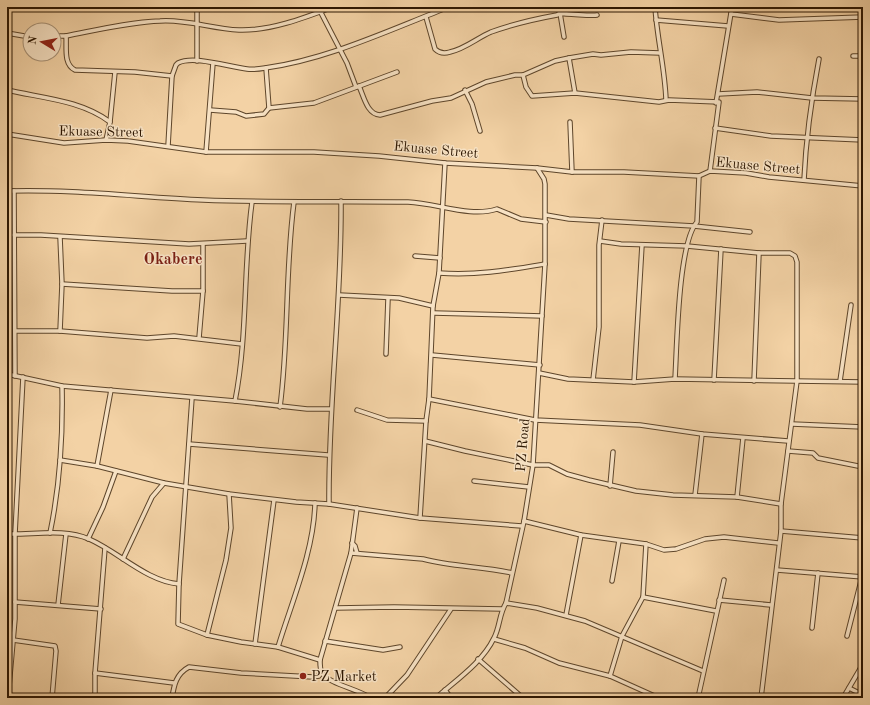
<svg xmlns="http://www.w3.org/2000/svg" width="870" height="705" viewBox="0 0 870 705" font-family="'Old Standard TT',serif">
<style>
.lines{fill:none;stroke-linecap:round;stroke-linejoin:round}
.minor-casing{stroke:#5e462b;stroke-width:5.5}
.minor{stroke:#f7e2c4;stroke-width:3.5}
.poi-dot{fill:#8f2418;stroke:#f7e2c4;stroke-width:1.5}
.labels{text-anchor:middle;stroke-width:3;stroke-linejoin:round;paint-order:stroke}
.street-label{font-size:14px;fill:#2d1702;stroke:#f7e2c4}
.poi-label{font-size:14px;fill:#2d1702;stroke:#f7e2c4;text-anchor:start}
.quarter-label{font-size:16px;font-weight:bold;fill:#7a1f14;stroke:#f7e2c4}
</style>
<rect width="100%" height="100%" fill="#f3d2a5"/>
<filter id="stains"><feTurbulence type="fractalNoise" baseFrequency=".005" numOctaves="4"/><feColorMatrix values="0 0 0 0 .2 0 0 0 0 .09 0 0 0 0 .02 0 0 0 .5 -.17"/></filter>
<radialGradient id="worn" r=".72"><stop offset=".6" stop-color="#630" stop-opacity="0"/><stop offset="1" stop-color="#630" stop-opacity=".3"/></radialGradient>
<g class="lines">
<defs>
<g id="minor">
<polyline points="318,7 347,63 356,87"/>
<path d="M 655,7 C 657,38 665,69 666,100"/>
<polyline points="731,14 779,20 863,17"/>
<path d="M 426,17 L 435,49 C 439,53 444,54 450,52 C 465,49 477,38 491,32 C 513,24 535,19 557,15 L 560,13 L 561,7"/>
<polyline points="656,20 728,26"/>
<polyline points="7,33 30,37"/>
<path d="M 54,36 L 66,36 C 97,30 129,22 160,21 C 187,19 212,29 239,30 C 270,31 304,18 333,7"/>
<path d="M 66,36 C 67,47 63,64 75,70 L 135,72 L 172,76"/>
<path d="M 564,37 L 560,13 C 564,14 593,16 597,15"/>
<polyline points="853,56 863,56"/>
<polyline points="569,58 593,54 601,55 631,52 660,53"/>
<polyline points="197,61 197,7"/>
<polyline points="523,75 555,61 569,58 575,93"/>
<path d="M 359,86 C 364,97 367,114 380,115 L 432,101 L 451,98 L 486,82 L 515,75 L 523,75 L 526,87 L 532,96 L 575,93 L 659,102 L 669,100 L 719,102 L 710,171"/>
<path d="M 7,90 C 41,98 81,100 110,122 L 106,140"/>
<polyline points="465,90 472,104 480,131"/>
<polyline points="718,94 757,92 812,98 863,99"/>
<polyline points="716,103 732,7"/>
<polyline points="269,108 314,103 397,72"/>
<polyline points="210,110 236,112 246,116 264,114 269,108 266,68"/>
<polyline points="110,122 115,72"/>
<polyline points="570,122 572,172"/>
<polyline points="715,128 771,136 863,140"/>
<polyline points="7,134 64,143 106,140 128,141 206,152 314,152 379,156 445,163 537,168 572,172 624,172 699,176 710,171 746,173 769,177 863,186"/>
<path d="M 168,146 L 172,76 L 176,65 L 178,63 C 194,55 229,67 247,69 C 253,70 259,69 265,68 C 329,59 389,30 449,7"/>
<polyline points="206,152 213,63"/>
<path d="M 804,180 C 806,137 811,101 819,59"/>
<path d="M 7,191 C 72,189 138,197 203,200 C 272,203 340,201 408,202 C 437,203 470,218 497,209 L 521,219 L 546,222"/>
<polyline points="14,191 15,376"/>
<polyline points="546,215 569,219 694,226 750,232"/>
<polyline points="14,235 41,235 189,244 247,241"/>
<polyline points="600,241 621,244 687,246 759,253 790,253 795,256 797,262 797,381 781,504 781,531 761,698"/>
<polyline points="415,256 440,258"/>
<path d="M 439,273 C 475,276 509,270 545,264"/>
<polyline points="62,284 172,291 203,291"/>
<polyline points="339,295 399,298 433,306"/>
<polyline points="434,313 542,316"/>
<polyline points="16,331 60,331 147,338 174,336 242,344"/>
<polyline points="60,331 62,284 60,237"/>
<polyline points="199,338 203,291 203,244"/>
<polyline points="386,354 388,299"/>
<polyline points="432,355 540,365"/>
<polyline points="539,373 568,379 634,382 675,379 863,382"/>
<polyline points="7,374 62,386 235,401 307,409 331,409"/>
<path d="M 675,379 C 677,347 678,243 697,222 L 699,176"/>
<polyline points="593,380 599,327 599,245 602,220"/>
<polyline points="714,380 721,249"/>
<polyline points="754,381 759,253"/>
<polyline points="840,381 851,305"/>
<polyline points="634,382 642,245"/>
<polyline points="192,398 179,584 178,624 207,635 241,642 278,647 320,660"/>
<polyline points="429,399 535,420 640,425 702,434 788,441"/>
<path d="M 235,401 C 248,335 243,268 252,202"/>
<path d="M 280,407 C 289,339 285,270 294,202"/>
<polyline points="357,410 387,420 426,421"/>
<polyline points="792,424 863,427"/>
<polyline points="425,441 465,451 533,465 549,465 567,474 589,480 636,491 673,495 737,497 781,504"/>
<polyline points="189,444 328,455"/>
<polyline points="788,451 813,453 818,458 863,467"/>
<polyline points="60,460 97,466 164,483 229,494 296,502 329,504 420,518 522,526"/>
<polyline points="97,466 111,390"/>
<polyline points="474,481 529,487"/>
<polyline points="610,486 613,452"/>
<polyline points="695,495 702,434"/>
<polyline points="737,497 743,438"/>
<path d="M 329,504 C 328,403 342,302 341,201"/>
<path d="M 357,508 L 351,553 L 320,660 C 320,664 320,670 322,673 C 329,684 358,689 371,698"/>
<polyline points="420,518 426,421 429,399 433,306 439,273 445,163"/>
<polyline points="524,521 581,535 646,544 664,550 676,549 705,539 724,537 778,543"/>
<polyline points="781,531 863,538"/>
<path d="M 50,533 C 60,485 63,435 62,386"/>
<path d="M 7,534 C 33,535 64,528 89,539 C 119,552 146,581 179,584"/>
<polyline points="88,539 103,507 116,471"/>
<polyline points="352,543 355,546 357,553"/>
<path d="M 351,553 L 423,559 C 452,567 483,566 512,573"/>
<polyline points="123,559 152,497 164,483"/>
<polyline points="777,570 863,577"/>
<polyline points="612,581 619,541"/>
<polyline points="643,597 716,611"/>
<polyline points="719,600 771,605"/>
<polyline points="15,602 101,609"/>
<polyline points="506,603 537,608 585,621 703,671"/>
<polyline points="58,605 66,534"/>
<polyline points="336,608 394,607 502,609"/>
<polyline points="566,615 581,535"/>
<polyline points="812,628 818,573"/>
<polyline points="207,635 226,560 231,528 229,494"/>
<polyline points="847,636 862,577"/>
<polyline points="494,639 525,648 559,663 610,676 659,698"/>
<polyline points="13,640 55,646 56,651 52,698"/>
<polyline points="325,641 383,650 400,647"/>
<polyline points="255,644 274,500"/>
<path d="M 278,647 C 292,601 314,551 315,503"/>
<polyline points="478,659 523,698"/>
<polyline points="95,673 174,683"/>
<polyline points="610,676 622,636 643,597 646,544"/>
<polyline points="849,688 863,695"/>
<polyline points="445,690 451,698"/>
<polyline points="8,698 15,619 15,534 23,377"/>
<polyline points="95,698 95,673 105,548"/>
<path d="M 172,698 C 174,685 176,674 189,667 L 241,673 L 313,677 L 319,676 L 321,672"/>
<polyline points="385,698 407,675 451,609"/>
<path d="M 436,698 C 456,680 482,663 494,638 C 500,627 499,614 506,603 L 524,521 L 533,465 L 545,264 L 545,184 L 544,179 L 537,168"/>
<polyline points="698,698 724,580"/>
<polyline points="843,698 863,664"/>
</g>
</defs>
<use href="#minor" class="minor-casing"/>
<use href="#minor" class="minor"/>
</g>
<circle class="poi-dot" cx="303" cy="676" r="4"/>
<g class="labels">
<g class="street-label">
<text transform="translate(101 131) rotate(1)" y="5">Ekuase Street</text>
<text transform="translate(436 149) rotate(5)" y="5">Ekuase Street</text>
<text transform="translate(758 165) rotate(5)" y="5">Ekuase Street</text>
<text transform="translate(522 445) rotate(-85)" y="5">PZ Road</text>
</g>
<g class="poi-label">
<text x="311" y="681">PZ Market</text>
</g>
<g class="quarter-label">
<text x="173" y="264">Okabere</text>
</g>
</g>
<rect width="870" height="705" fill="none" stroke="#f3d2a5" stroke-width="24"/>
<rect x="8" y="8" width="854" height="689" fill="none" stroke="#2d1702" stroke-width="2"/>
<rect x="12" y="12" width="846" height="681" fill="none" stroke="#2d1702"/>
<g transform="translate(42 42) rotate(280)"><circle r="19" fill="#f7e2c4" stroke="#a69176"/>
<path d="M0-3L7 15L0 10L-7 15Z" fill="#8f2418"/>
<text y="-6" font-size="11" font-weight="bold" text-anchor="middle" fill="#2d1702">N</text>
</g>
<rect width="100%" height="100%" filter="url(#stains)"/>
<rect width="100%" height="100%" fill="url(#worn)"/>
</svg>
